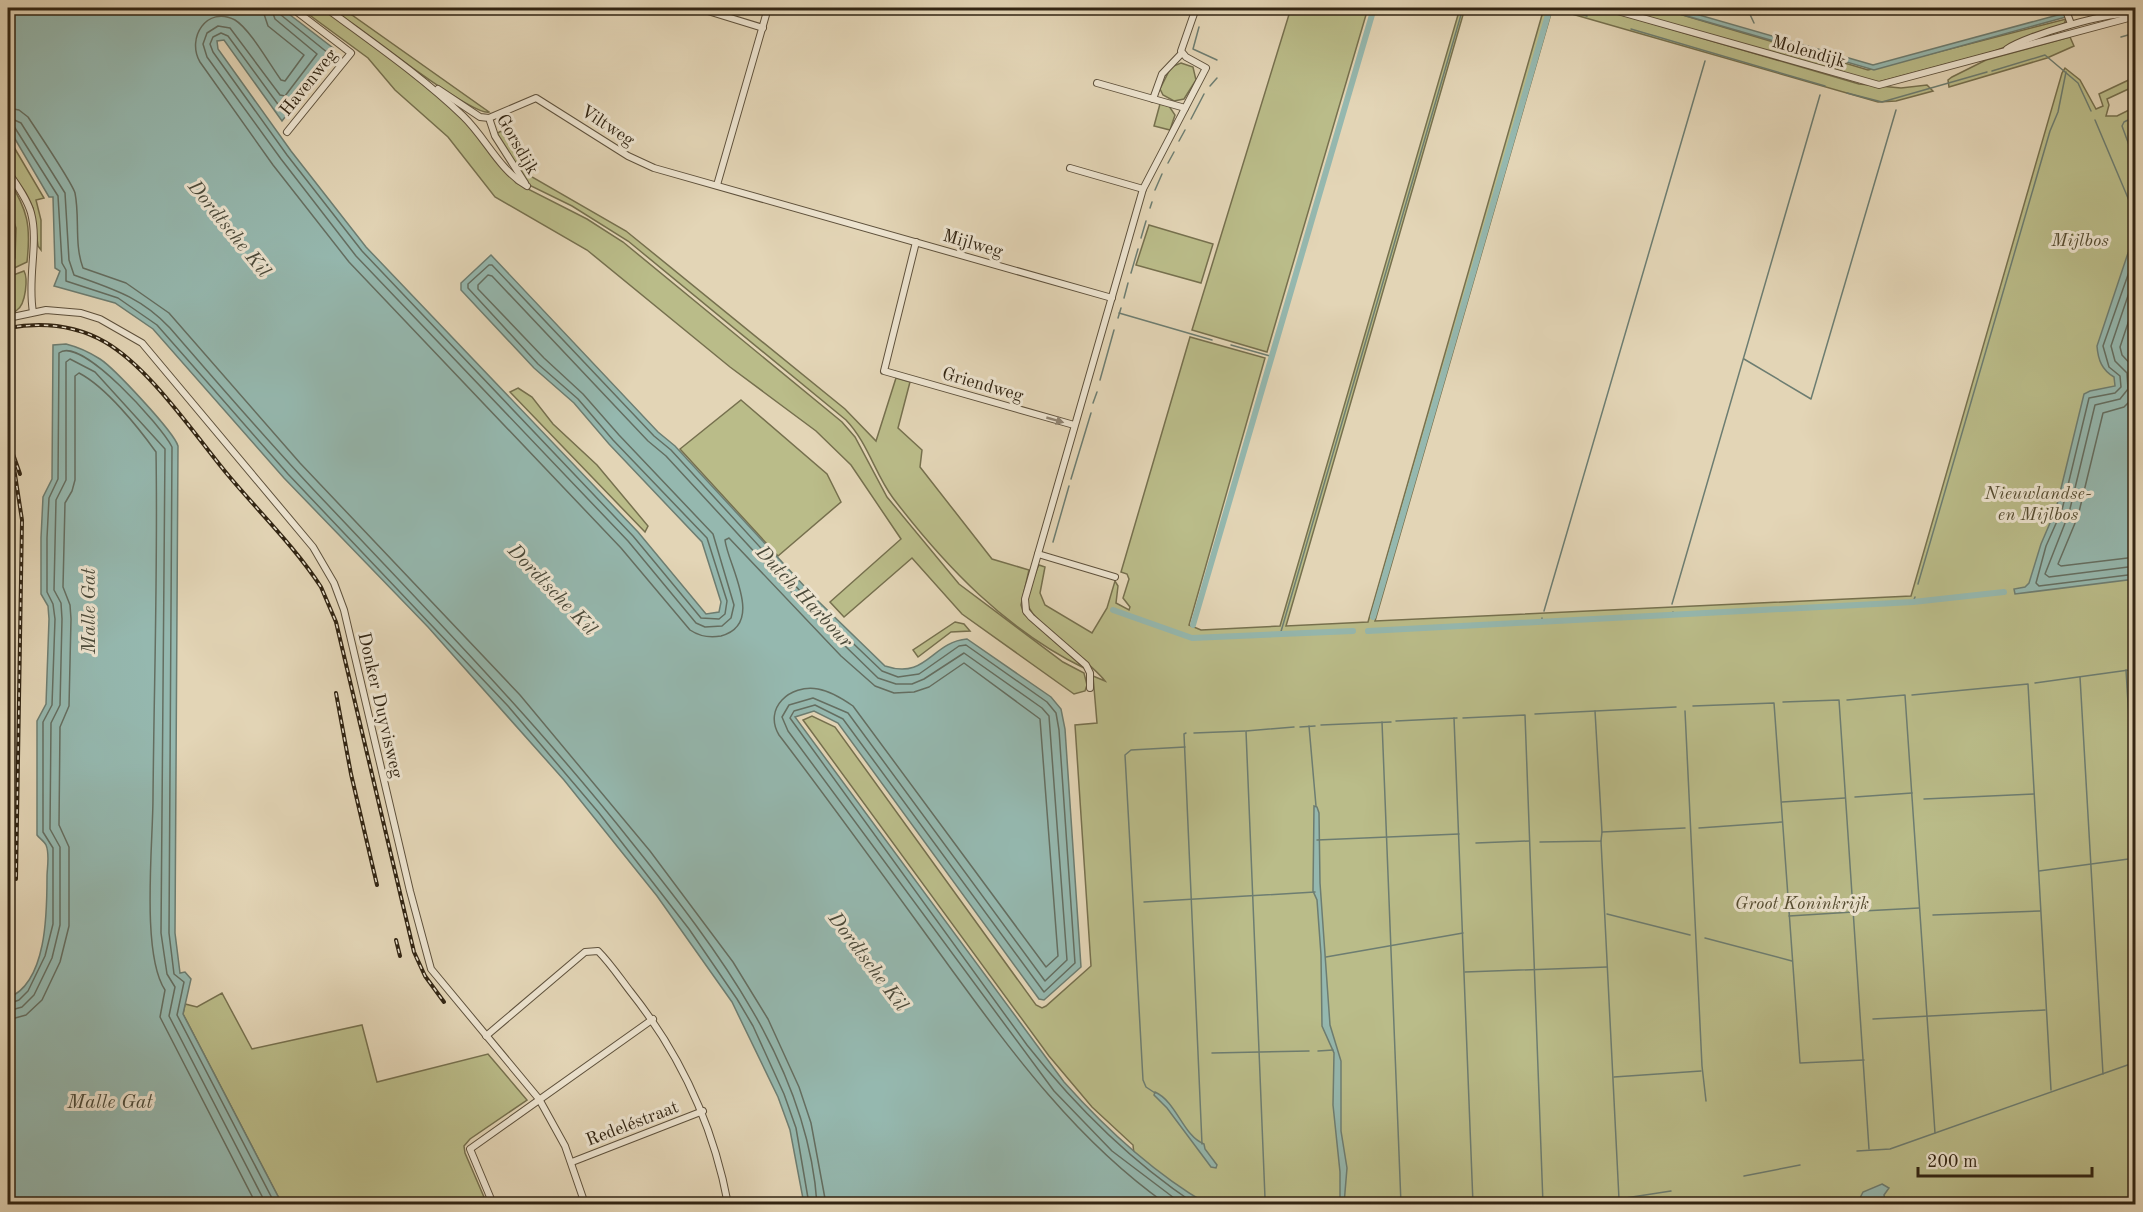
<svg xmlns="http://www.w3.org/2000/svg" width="2143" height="1212" viewBox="0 0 2143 1212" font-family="'Old Standard TT',serif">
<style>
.green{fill:#babc89;stroke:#76704e;stroke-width:1.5}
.water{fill:#95b8af;stroke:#6d7d71;stroke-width:1.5}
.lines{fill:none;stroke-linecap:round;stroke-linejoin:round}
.shore{stroke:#646e61;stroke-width:1.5}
.stream{stroke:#6d7d71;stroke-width:1.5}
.canal{stroke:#95b8af;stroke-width:6}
.minor-casing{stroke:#5e513c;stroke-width:8}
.minor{stroke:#ede4d0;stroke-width:6}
.rail-casing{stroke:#322513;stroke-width:4}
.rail{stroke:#ede4d0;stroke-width:1.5;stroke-dasharray:4.5;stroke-linecap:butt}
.oneway{fill:#908472}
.labels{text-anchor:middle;stroke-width:6;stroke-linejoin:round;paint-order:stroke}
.street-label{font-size:18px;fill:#322513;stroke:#ede4d0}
.park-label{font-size:18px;font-style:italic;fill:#544b30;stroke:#ede4d0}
.water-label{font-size:20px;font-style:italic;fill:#4b4a3a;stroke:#ede4d0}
</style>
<rect width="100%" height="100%" fill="#e3d5b6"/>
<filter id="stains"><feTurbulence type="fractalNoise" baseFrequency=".00333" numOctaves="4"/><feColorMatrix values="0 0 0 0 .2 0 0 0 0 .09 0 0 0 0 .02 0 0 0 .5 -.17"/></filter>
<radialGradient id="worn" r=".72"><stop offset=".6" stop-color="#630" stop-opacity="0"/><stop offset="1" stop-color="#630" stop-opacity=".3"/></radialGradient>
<g class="green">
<polygon points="300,8 324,8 423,80 474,131 516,183 587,219 623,242 842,422 855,437 887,497 959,584 1063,662 1084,673 1087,685 1085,691 1074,694 962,614 912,558 844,617 830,602 901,539 851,465 816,431 730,367 587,250 495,197 448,137 395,90 368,58"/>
<path d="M 331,8 L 342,8 L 489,112 C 473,117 352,23 331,8 Z"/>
<polygon points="1291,8 1368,8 1267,352 1192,330"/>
<path d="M 1460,8 L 1465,8 L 1286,626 L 1368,622 L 1544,8 L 1552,10 L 1375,621 L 1911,596 L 2062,73 L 2065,68 L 2080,80 L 2096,109 L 2103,106 L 2099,94 L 2135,77 L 2135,86 L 2107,99 L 2109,105 L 2106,116 L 2117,116 L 2135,107 L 2135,1204 L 1198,1204 L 1134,1154 L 1133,1145 L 1092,1107 L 1049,1056 L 803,720 L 812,716 L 835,727 L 1036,1005 L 1042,1008 L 1046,1006 L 1091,966 L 1075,725 L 1097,723 L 1093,676 L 1105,681 C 1091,662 1032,622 1028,605 C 1026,594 1034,579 1037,569 L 1039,565 L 1045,567 L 1040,593 L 1045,605 L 1092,633 L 1107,608 L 1115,581 L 1118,586 L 1116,603 L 1129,610 L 1130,607 L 1123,598 L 1129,579 L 1127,574 L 1121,572 L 1190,337 L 1265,358 L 1189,625 L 1201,630 L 1280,626 Z"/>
<polygon points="1551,8 1599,8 1859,84 1901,88 1927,85 1933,91 1896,101 1878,102"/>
<polygon points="1615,8 1659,8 1868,70 2066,19 2064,24 2050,30 1992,52 1875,83"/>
<polygon points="2070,37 2074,46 2047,58 1949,87 1948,80 1952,77 1986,60"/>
<polygon points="1181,63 1193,67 1196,80 1184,99 1174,101 1163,95 1160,89 1171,67"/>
<polygon points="1160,104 1169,106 1175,115 1170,130 1154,126"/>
<path d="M 501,131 L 532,177 L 626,231 L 845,409 L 876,441 L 896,378 L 910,382 L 898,428 L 922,450 L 920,467 L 992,559 L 1029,570 L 1021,605 L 1024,614 L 1084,668 C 1006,630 945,566 893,498 C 875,474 868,443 846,420 L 628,241 L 572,206 L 527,184 L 496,134 Z"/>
<polygon points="8,137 44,198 36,200 41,220 41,250 38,246 33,208 8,165"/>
<path d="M 8,179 C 28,210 31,226 27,262 L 8,271 L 8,261 L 15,258 L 16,228 L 11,213 L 8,214 Z"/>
<polygon points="1149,225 1213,244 1201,283 1136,265"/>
<path d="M 24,271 C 28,278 26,304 17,310 C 16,312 10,313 8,314 L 8,277 Z"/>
<polygon points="518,388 532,397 553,424 597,465 648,526 645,532 510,392"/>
<polygon points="741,400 827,474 841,502 778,556 680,449"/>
<polygon points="955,622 964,624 970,631 951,632 918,657 913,650"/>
<polygon points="222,993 252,1049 362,1025 377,1082 488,1054 527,1100 470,1139 464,1146 465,1153 487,1204 282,1204 183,1014 185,1004 197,1007"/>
</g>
<g class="water">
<path d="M 8,8 L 281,8 L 333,48 L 335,53 L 282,121 L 224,40 L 217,41 L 218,49 L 291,151 L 366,247 L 638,532 L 706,614 L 719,612 L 721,602 L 702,542 L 609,444 L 574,403 L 534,368 L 461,290 L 461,283 L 491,255 L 658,432 L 675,446 L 818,601 L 885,666 C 927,680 931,642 967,639 L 1051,697 L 1061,709 L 1065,729 L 1081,967 L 1044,1000 L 1039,999 L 838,723 L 814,711 L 795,717 L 1064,1082 C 1106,1129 1152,1172 1207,1204 L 804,1204 L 790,1130 L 778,1097 L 732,1002 L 657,896 L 564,780 L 428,627 L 284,478 L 153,329 L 115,303 L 54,286 L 60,271 L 55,268 L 53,197 L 49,197 L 8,127 Z"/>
<polygon points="1659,8 1675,8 1873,65 2065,13 2066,17 1874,70"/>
<path d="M 2133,246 L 2136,248 L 2135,579 L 2015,594 L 2014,589 L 2025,587 L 2029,583 L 2041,544 L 2056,509 L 2084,394 L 2090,391 L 2115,386 L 2114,377 C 2102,370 2098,360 2097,346 L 2128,253 Z"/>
<path d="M 66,344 C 78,347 89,352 100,359 C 114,368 174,432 178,446 L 175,933 L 180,973 L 185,972 L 191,979 L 183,1014 L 282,1204 L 8,1204 L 8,998 C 47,983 47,912 47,877 C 47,868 50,854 46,845 C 44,841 39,838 37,835 L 37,721 L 46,704 L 49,619 L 48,606 L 41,594 L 41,538 L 43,497 L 52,479 L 53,345 Z"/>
<polygon points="1314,806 1317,807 1319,813 1320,883 1330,1025 1341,1061 1341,1131 1347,1168 1344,1204 1340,1204 1340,1172 1333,1105 1334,1053 1322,1026 1321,955 1317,900 1313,891"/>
<path d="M 1155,1092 C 1177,1102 1183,1136 1204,1144 L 1205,1149 L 1217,1165 L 1216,1168 L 1211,1167 L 1167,1108 L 1154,1095 Z"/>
<polygon points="1882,1184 1889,1188 1884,1195 1886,1204 1857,1204 1863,1192"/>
</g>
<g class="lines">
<g class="shore">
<path d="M 262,8 L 268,26 L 304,55 L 285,81 L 281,80 C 270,65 250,29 235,20 C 207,5 186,38 200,62 L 273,165 L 349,262 L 621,548 L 690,630 C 699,636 710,638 721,636 C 766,624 728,566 725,540 L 729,538 L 841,656 L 875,686 L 894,693 L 914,692 L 929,687 L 964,663 L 1040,719 L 1058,956 L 1046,967 L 853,706 C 843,699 830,691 818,689 C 790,684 763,708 779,735 C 837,811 893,889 949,966 C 1014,1055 1076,1140 1166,1204"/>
<polyline points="271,8 275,19 317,54 285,96 280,95 230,28 218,26 207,33 203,44 207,57 281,159 356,256 628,541 696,623 705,627 722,626 731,618 734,605 713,534 619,435 583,394 544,358 478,289 478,285 488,275 492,276 648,441 666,456 808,610 878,678 896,684 912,684 924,679 964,653 1042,708 1049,716 1067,960 1045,981 848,713 813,698 789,705 782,717 788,731 1054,1091 1112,1151 1182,1204"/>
<path d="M 278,8 L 281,15 L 328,53 L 284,108 L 280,107 L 228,36 L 221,33 L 213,37 L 210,44 L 213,52 L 287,155 L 362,251 L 633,536 L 701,618 L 719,619 L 725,614 L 727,601 L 707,538 L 613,440 L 578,399 L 538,364 L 468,288 L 468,284 L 489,265 L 492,265 L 654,436 L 671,450 L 813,605 L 882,671 L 898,677 L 919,674 L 959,646 L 966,645 L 1047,702 L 1056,713 L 1059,730 L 1075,963 L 1044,992 L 843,719 L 815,705 L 794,711 L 790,718 L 1027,1045 C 1076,1107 1129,1160 1195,1204"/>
<path d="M 8,108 L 19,110 L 28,117 C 36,129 72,183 75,193 C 80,218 74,244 83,268 L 126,283 L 169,313 L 300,463 L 520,695 L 650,851 L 733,962 L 768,1019 L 799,1087 L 811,1123 L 826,1204"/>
<path d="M 8,117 L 21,123 L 65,193 L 69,260 L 74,275 C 113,289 141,297 170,328 C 222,388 274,449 329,506 C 434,617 539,725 633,844 C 716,948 808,1066 817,1204"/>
<polyline points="8,125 15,128 58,196 62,263 66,270 66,281 118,298 157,325 288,474 508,706 599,813 689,929 737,999 753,1026 784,1094 796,1128 809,1204"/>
<polyline points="2136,252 2103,346 2109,367 2120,376 2121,387 2115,393 2089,398 2062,510 2046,546 2036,583 2039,586 2136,574"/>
<polyline points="2136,272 2111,346 2115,361 2127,373 2128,389 2120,399 2095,405 2069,513 2045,574 2049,577 2136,566"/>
<polyline points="2136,299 2120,347 2122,355 2136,370"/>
<polyline points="2136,395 2124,407 2103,413 2078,516 2058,564 2061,566 2136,557"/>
<path d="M 8,1004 L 19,1000 L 28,991 L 45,956 L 53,924 L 53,848 L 43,832 L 43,722 L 52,705 L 55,619 L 53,604 L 47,592 L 47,538 L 49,498 L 58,479 L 59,353 C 81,335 162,427 172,447 L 169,933 L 174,974 L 184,982 L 177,1015 L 275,1204"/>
<polyline points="8,1011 22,1007 34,995 52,958 60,925 60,847 50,829 51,723 60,705 62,619 61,603 54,590 56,500 66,480 66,362 70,359 95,372 165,449 161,933 167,974 175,987 169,1016 266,1204"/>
<path d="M 8,1020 L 26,1015 L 42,1000 L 60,962 L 69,926 L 69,847 L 59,825 L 60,727 L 69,706 L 71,619 L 70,605 L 63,587 L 65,503 L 72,491 L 75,480 L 75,376 L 79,373 C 106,387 138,427 156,452 C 158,567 154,683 153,798 C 153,843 141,954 165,990 L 160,1017 L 256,1204"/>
</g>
<g class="stream">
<polyline points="1558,8 1587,16"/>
<polyline points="1747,8 1754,23"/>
<polyline points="1199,27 1193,49 1217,60"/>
<polyline points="1631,29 1825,86"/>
<polyline points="2121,37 2135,33"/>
<polyline points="1992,71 2045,55 2078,83 2091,111"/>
<polyline points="1210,86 1217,78"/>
<polyline points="1847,93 1882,102 1987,72"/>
<polyline points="2136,116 2124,122 2122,126 2136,164"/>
<polyline points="1191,119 1204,94"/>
<polyline points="2095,120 2136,217"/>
<polyline points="1179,141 1185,130"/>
<polyline points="1168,163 1174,152"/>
<polyline points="1155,190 1162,174"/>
<polyline points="1150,208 1152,202"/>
<polyline points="1141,238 1146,221"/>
<polyline points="1131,273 1138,249"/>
<polyline points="1124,298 1128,283"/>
<polyline points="1119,313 1212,340"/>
<polyline points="1118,318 1121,308"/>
<polyline points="1231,345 1270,356"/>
<polyline points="1744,359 1811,399 1896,110"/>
<polyline points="1100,380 1114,330"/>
<polyline points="1093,403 1097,392"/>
<polyline points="1071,479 1091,413"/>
<polyline points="1053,542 1069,486"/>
<polyline points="1918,584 2050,131 2058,112 2066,72"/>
<polyline points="1913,602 1915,597"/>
<polyline points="1672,604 1820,95"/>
<polyline points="1544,611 1705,61"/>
<polyline points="1673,612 1674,616"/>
<polyline points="1542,618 1542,623"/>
<polyline points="1280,635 1463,8"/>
<polyline points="2126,670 2136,834"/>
<polyline points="2080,677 2103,1074"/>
<polyline points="2035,683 2136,669"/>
<polyline points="1912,695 2028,684 2051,1090"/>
<polyline points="1847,700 1905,695 1935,1133"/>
<polyline points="1783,702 1839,700 1869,1149"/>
<polyline points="1693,706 1774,703 1800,1063 1864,1060"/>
<polyline points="1595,711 1602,832"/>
<polyline points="1685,711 1702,1066 1706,1101"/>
<polyline points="1535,714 1676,707"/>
<polyline points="1454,718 1473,1204"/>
<polyline points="1463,718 1525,715 1543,1204"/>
<polyline points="1396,721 1457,718"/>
<polyline points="1382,722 1401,1204"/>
<polyline points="1321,725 1391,722"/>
<polyline points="1309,726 1316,806"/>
<polyline points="1300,727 1315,726"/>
<polyline points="1186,733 1184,734 1202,1144"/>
<polyline points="1194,733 1245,731"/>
<polyline points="1855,797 1912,793"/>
<polyline points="1924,799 2034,794"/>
<polyline points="1782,802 1845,798"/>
<polyline points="1699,828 1782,822"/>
<polyline points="1317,840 1459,834"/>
<polyline points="1601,841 1619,1199 1671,1191"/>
<polyline points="1540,842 1601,841 1602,832 1685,828"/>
<polyline points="1476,843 1529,841"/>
<polyline points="2039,871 2136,858"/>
<polyline points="1144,902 1315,892"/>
<polyline points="1863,911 1919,908"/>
<polyline points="1607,914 1690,935"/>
<polyline points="1933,915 2040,911"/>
<polyline points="1789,916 1853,912"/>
<polyline points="1705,938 1792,961"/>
<polyline points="1326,957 1463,933"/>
<polyline points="1465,972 1607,967"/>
<polyline points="1873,1019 2045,1010"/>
<polyline points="1318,1051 1333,1050"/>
<polyline points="1212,1053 1309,1051"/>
<polyline points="1614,1077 1701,1071"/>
<polyline points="1155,1093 1146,1087 1143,1080 1125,755 1131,750 1185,747"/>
<polyline points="1857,1151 1890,1149 2136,1062"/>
<polyline points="1744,1176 1800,1165"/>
<polyline points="1610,1198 1619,1199 1619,1202"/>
<polyline points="1279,1204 1265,1198 1246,731 1294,727"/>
</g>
<g class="canal">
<polyline points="1113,610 1192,638 1353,631"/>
<polyline points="1373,617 1550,8"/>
<polyline points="1193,625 1374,8"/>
<polyline points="1368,631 1913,602 2004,592"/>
</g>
<defs>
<g id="minor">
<path d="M 326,8 C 373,43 420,75 463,116 C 486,138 499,170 527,186"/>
<polyline points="698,8 763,28"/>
<polyline points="1607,8 1879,85 2136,16"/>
<polyline points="2065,8 2071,24"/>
<path d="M 2007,49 C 2026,36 2114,9 2135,15"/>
<polyline points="1097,83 1185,108"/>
<polyline points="438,89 480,117 489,118 495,136 525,183"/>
<polyline points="1153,99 1162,74 1182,53"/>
<polyline points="489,118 536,98 628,156 654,168 1112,298"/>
<polyline points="287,132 351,53 292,8"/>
<polyline points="1070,168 1143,189"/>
<path d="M 8,172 C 16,184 27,198 31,213 C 39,243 27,278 33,312"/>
<polyline points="717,185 768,8"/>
<polyline points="916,242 884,371 1074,425"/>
<polyline points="8,318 46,310 81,313 100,319 142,343 313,547 334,583 344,610 410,891 431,969 539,1099 565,1146 585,1204"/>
<polyline points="1038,554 1115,577"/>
<polyline points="1090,688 1090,673 1086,665 1031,617 1026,611 1025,599 1143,189 1206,68 1186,57 1181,51 1196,8"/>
<path d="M 486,1036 L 585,952 L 598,951 C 610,963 620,978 630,991 C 681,1055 713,1124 728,1204"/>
<polyline points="572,1162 703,1111"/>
<polyline points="493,1204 470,1149 653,1019"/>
</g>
</defs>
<use href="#minor" class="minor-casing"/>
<use href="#minor" class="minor"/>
<defs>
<g id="rail">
<path d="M 8,328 C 41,322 75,325 105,342 C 150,368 194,434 228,475 C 259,512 295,547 321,587 L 336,622 L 414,952 L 425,976 L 444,1002"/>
<polyline points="8,440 20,474"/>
<polyline points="14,468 22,520 16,879"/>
<polyline points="336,693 351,774 377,885"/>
<polyline points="396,940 400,956"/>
</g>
</defs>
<use href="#rail" class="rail-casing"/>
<use href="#rail" class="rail"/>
</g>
<defs><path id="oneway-solid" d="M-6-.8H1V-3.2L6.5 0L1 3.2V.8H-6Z" transform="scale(1.5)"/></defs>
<use class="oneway" href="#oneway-solid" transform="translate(1055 420) rotate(16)"/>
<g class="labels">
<g class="street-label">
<text transform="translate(1809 51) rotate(16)" y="6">Molendijk</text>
<text transform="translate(308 82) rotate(-51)" y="6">Havenweg</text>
<text transform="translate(608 125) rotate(33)" y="6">Viltweg</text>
<text transform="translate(518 144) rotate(60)" y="6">Gorsdijk</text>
<text transform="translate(973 243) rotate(16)" y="6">Mijlweg</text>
<text transform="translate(983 384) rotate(16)" y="6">Griendweg</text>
<text transform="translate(381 705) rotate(77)" y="6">Donker Duyvisweg</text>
<text transform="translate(632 1123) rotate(-21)" y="6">Redeléstraat</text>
</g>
<g class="park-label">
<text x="2080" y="246">Mijlbos</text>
<text x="2038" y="499">Nieuwlandse-<tspan x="2038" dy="21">en Mijlbos</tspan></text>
<text x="1802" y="909">Groot Koninkrijk</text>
</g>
<g class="water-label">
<text transform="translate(230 228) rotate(51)" y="7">Dordtsche Kil</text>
<text transform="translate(553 589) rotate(46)" y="7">Dordtsche Kil</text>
<text transform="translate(805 596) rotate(47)" y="7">Dutch Harbour</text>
<text transform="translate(88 611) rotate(-90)" y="7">Malle Gat</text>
<text transform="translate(869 961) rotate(53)" y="7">Dordtsche Kil</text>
<text x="110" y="1108">Malle Gat</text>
</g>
</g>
<rect width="2143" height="1212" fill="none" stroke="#e3d5b6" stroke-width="30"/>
<rect x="9" y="9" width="2125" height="1194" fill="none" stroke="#322513" stroke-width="3"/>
<rect x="15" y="15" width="2113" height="1182" fill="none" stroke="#322513" stroke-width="1.5"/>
<path d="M1918 1167v9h174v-9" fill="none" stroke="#322513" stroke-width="3"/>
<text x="1927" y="1167" font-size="18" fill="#322513" stroke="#ede4d0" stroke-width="4.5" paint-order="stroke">200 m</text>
<rect width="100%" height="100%" filter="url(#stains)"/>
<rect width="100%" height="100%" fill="url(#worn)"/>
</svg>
